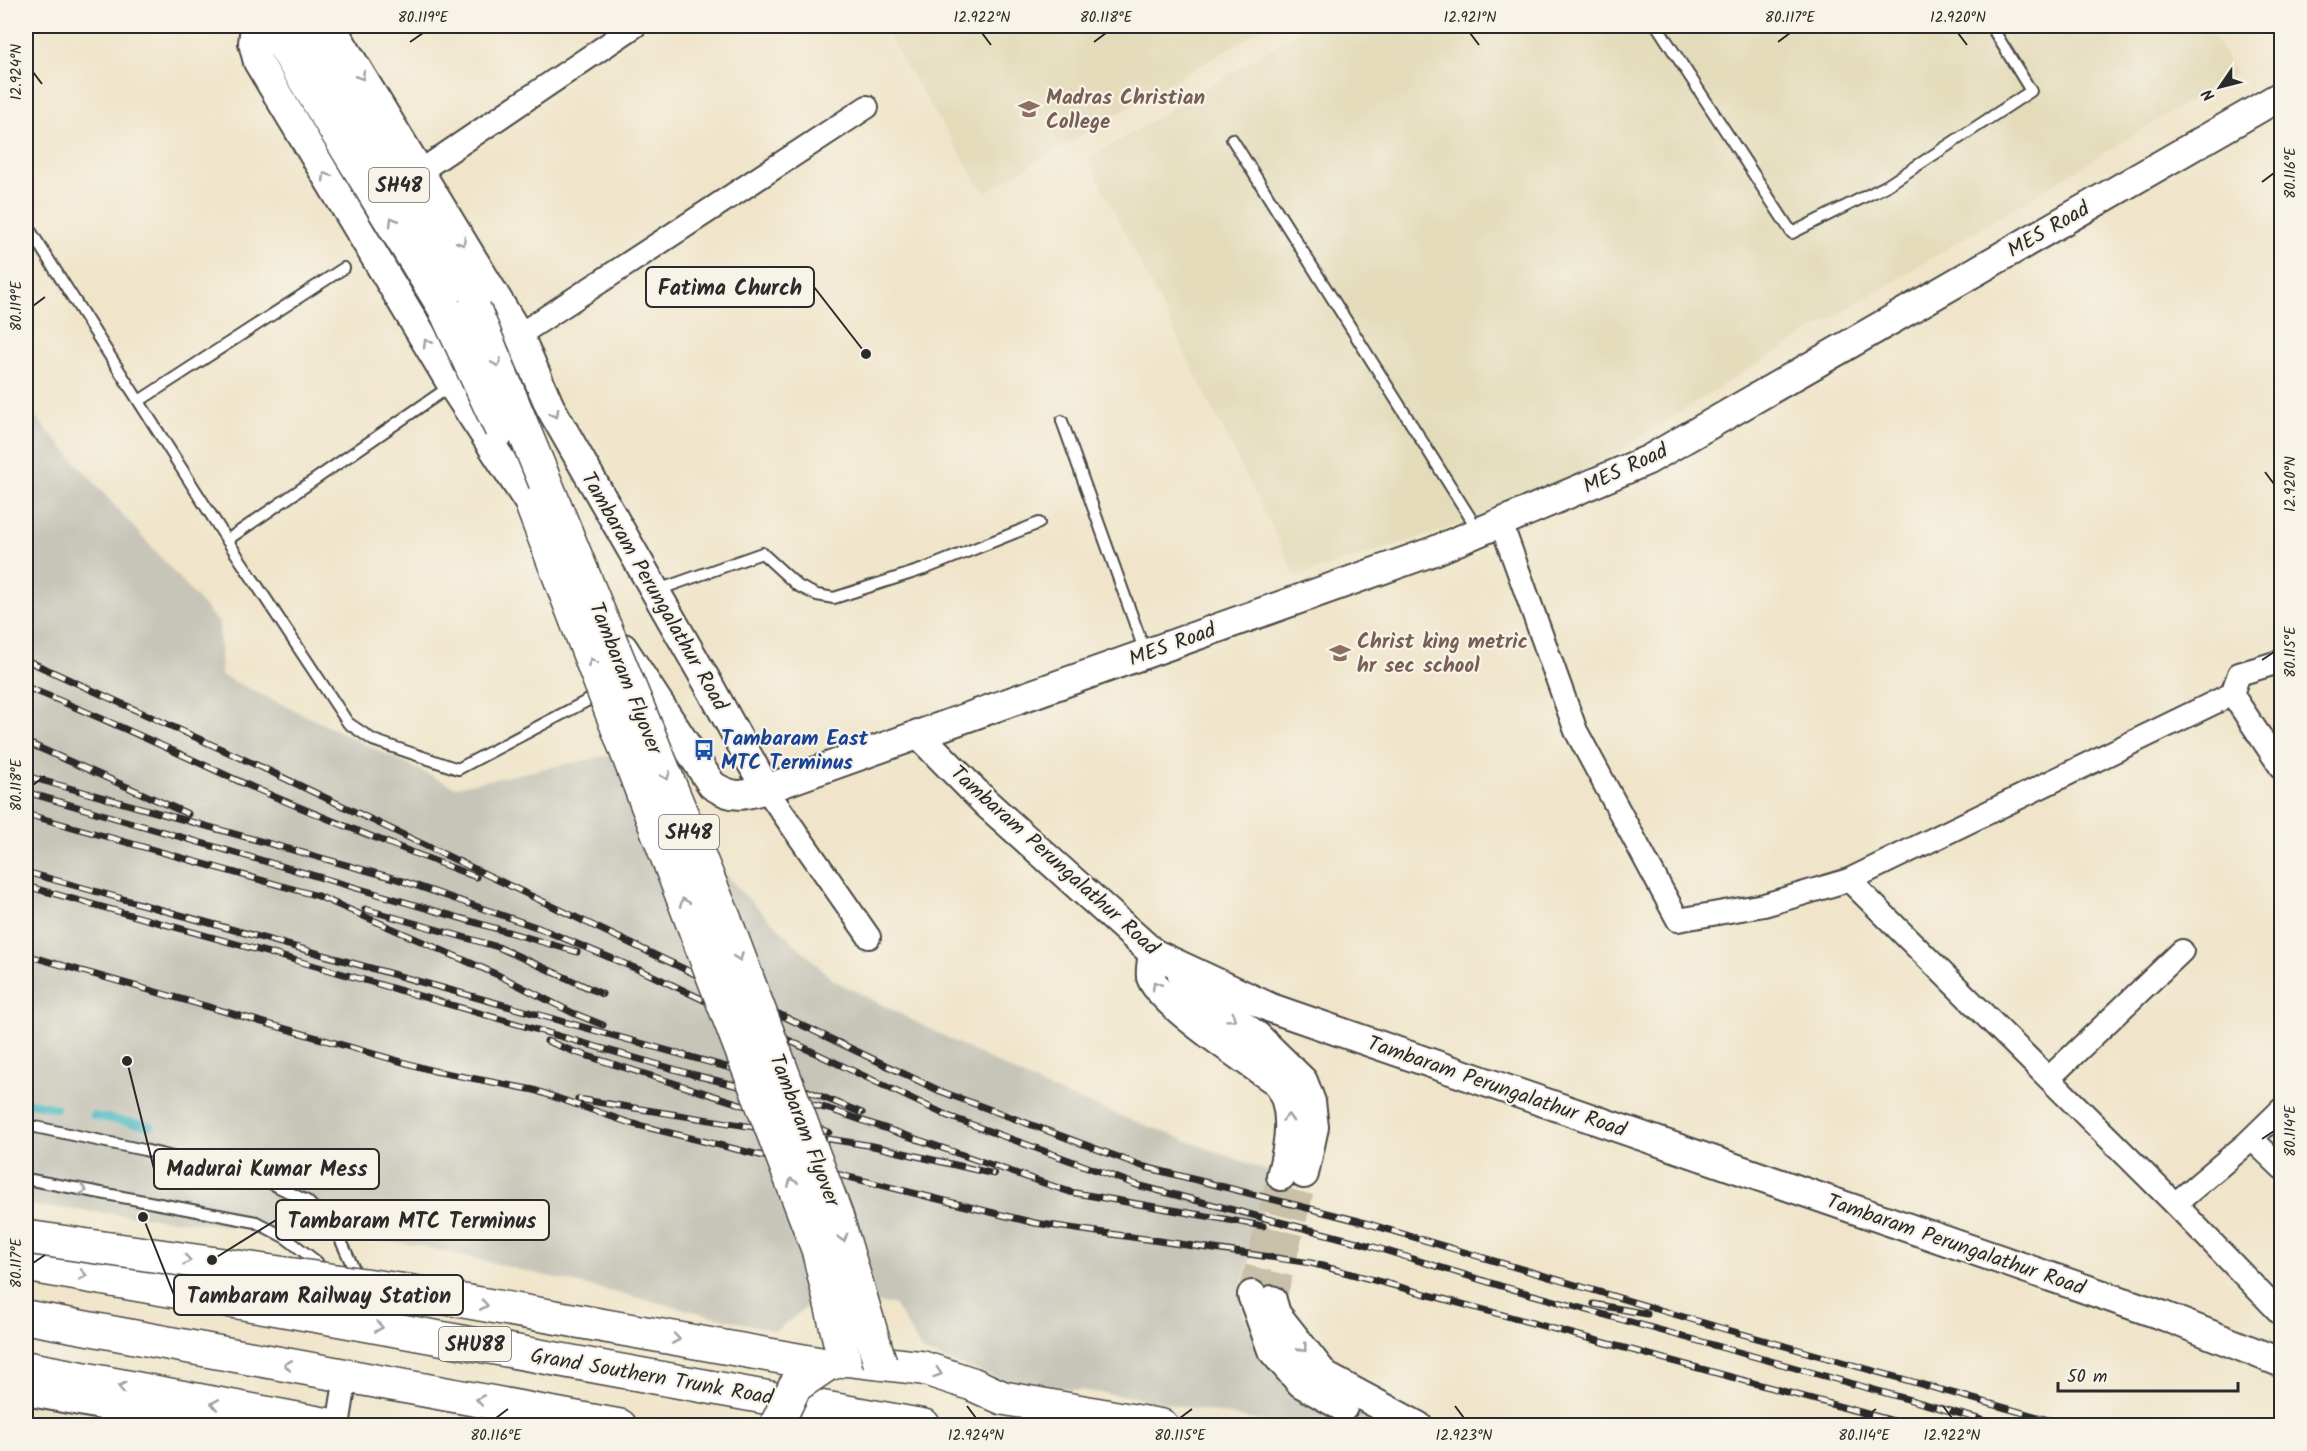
<svg xmlns="http://www.w3.org/2000/svg" width="2307" height="1451" viewBox="0 0 2307 1451" font-family="Kalam,sans-serif">
<style>
.built{fill:#e3dbba}
.industrial{fill:#c6c5b8}
.lines{fill:none;stroke-linecap:round;stroke-linejoin:round}
.stream{stroke:#4dbbc6;stroke-width:8}
.tertiary-tunnel{stroke:#c9c0aa;stroke-width:28;stroke-dasharray:28 14;stroke-linecap:butt}
.service-casing{stroke:#494743;stroke-width:14}
.minor-casing{stroke:#494743;stroke-width:26}
.tertiary-casing{stroke:#494743;stroke-width:32}
.primary-casing{stroke:#494743;stroke-width:36}
.service{stroke:#fff;stroke-width:10}
.minor{stroke:#fff;stroke-width:22}
.tertiary{stroke:#fff;stroke-width:28}
.primary{stroke:#fff;stroke-width:33}
.rail-casing{stroke:#2b2b2b;stroke-width:7}
.rail{stroke:#f7f3e8;stroke-width:4.5;stroke-dasharray:14;stroke-linecap:butt}
.primary-bridge-casing{stroke:#494743;stroke-width:36;stroke-linecap:butt}
.primary-bridge{stroke:#fff;stroke-width:33}
.oneway{stroke:#a0a0a0}
.ticks{fill:none;stroke:#2b2b2b;stroke-width:2}
.labels{text-anchor:middle;stroke-width:4.5;stroke-linejoin:round;paint-order:stroke}
.shield{fill:#f7f3e8;stroke:#686764;stroke-width:1.5}
.shield-label{font-size:20px;font-weight:bold;fill:#2b2b2b}
.education-label{font-size:21px;font-weight:bold;fill:#785e54;stroke:#f7f3e8;text-anchor:start}
.street-label{font-size:21px;fill:#2b2b2b;stroke:#f7f3e8}
.transit-label{font-size:21px;font-weight:bold;fill:#164399;stroke:#f7f3e8;text-anchor:start}
.leader{fill:none;stroke:#2b2b2b;stroke-width:2}
.callout-dot{fill:#2b2b2b;stroke:#f7f3e8;stroke-width:2}
.callout{fill:#f7f3e8;stroke:#2b2b2b;stroke-width:2}
.callout-label{font-size:22px;text-anchor:middle;font-weight:bold;fill:#2b2b2b}
.neatline{fill:none;stroke:#2b2b2b;stroke-width:2}
.ticks-label{font-size:15px;text-anchor:middle;fill:#2b2b2b}
</style>
<rect width="100%" height="100%" fill="#f7f3e8"/>
<filter id="ink" filterUnits="userSpaceOnUse"><feTurbulence type="fractalNoise" baseFrequency=".0167" numOctaves="2"/><feDisplacementMap in="SourceGraphic" scale="12" xChannelSelector="R" yChannelSelector="G"/><feConvolveMatrix kernelMatrix="1 2 1 2 8 2 1 2 1" color-interpolation-filters="sRGB"/></filter>
<filter id="wash" filterUnits="userSpaceOnUse"><feTurbulence type="fractalNoise" baseFrequency=".008" numOctaves="4" result="noise"/><feDisplacementMap in="SourceGraphic" scale="24" xChannelSelector="R" yChannelSelector="G"/><feGaussianBlur stdDeviation="1.35" result="paint"/><feColorMatrix in="noise" values="0 0 0 0 0 0 0 0 0 0 0 0 0 0 0 0 0 1.4 0 .05"/><feComposite in="paint" operator="in"/></filter>
<g filter="url(#wash)">
<rect width="100%" height="100%" fill="#f0e5ca"/>
<g class="built">
<polygon points="882,26 1266,26 984,193"/>
<polygon points="1309,26 2208,26 2235,73 1707,395 1589,471 1504,508 1438,532 1296,576 1088,159"/>
<polygon points="26,1405 149,1425 26,1425"/>
</g>
<polygon class="industrial" points="26,406 219,623 221,675 455,787 649,747 694,832 738,889 833,980 1044,1087 1273,1173 1242,1286 1244,1317 1274,1362 1395,1425 1281,1425 1134,1397 1006,1381 923,1352 894,1304 815,1300 776,1331 417,1245 26,1205"/>
<g class="lines">
<g class="stream">
<polyline points="26,1102 55,1108"/>
<polyline points="94,1116 150,1126"/>
</g>
</g>
</g>
<g filter="url(#ink)">
<g class="lines">
<g class="tertiary-tunnel">
<polyline points="1252,1295 1281,1176"/>
<polyline points="1272,1300 1304,1174"/>
</g>
<defs>
<g id="service">
<polyline points="1657,26 1792,233 1886,186 2031,91 1991,26"/>
<polyline points="1232,139 1478,530"/>
<polyline points="26,224 227,540 452,385"/>
<polyline points="139,401 344,268"/>
<polyline points="1062,421 1145,652"/>
<polyline points="227,540 348,723 373,740 458,769 600,694"/>
<polyline points="655,591 762,553 798,586 817,595 834,598 924,569 1039,523"/>
<polyline points="26,1125 144,1150 260,1178 307,1201 336,1230 353,1267 342,1317"/>
<polyline points="26,1179 256,1222 286,1238 317,1262 338,1313"/>
</g>
<g id="minor">
<polyline points="419,172 635,26"/>
<polyline points="519,335 867,107"/>
<polyline points="1501,523 1576,731 1678,920 1764,905 1849,880"/>
<polyline points="2232,694 2239,674 2282,661"/>
<polyline points="2282,769 2232,694 1849,880 2175,1204 2282,1315"/>
<polyline points="766,789 869,937"/>
<polyline points="2049,1078 2182,951"/>
<polyline points="2252,1139 2282,1168"/>
<polyline points="2175,1204 2246,1144 2282,1109"/>
<polyline points="338,1426 346,1376"/>
</g>
<g id="tertiary">
<polyline points="255,26 253,43 258,62 452,385 543,524"/>
<polyline points="331,26 519,335 550,407 706,680 766,789"/>
<path d="M 623,648 L 712,785 C 733,799 743,796 766,789 L 1434,551 L 1648,460 L 2282,95"/>
<polyline points="918,734 986,803 1153,953 1271,1008 2164,1316 2282,1363"/>
<path d="M 1153,953 C 1152,960 1150,970 1151,977 C 1157,1002 1253,1065 1277,1082 C 1296,1108 1289,1146 1281,1176"/>
<polyline points="1182,976 1187,985 1257,1036 1303,1081 1311,1102 1314,1127 1304,1174"/>
<polyline points="1252,1295 1272,1350 1301,1383 1343,1407"/>
<polyline points="1272,1300 1276,1314 1325,1376 1418,1426"/>
<polyline points="26,1391 214,1426"/>
</g>
<g id="primary">
<polyline points="272,26 444,307"/>
<polyline points="301,26 474,309"/>
<polyline points="26,1265 341,1320 924,1426"/>
<polyline points="26,1317 620,1426"/>
<polyline points="826,1365 844,1359 923,1368 972,1384 1003,1398 1162,1426"/>
<polyline points="26,1368 334,1426"/>
</g>
</defs>
<use href="#service" class="service-casing"/>
<use href="#minor" class="minor-casing"/>
<use href="#tertiary" class="tertiary-casing"/>
<use href="#primary" class="primary-casing"/>
<use href="#service" class="service"/>
<use href="#minor" class="minor"/>
<use href="#tertiary" class="tertiary"/>
<use href="#primary" class="primary"/>
<defs>
<g id="rail">
<polyline points="26,660 263,768 940,1091 1145,1167 1359,1221 1721,1328 2070,1426"/>
<path d="M 26,687 C 100,716 171,750 243,783 C 319,817 398,847 476,877"/>
<polyline points="26,742 188,814"/>
<polyline points="26,776 397,879 539,928 649,974 948,1116 1137,1185 1361,1243 1501,1286 2004,1426"/>
<polyline points="26,792 577,952"/>
<polyline points="26,814 318,896 498,975 573,1013 603,1025"/>
<polyline points="26,872 798,1087 862,1113"/>
<polyline points="26,886 291,959 691,1074 829,1109 1070,1192 1263,1226"/>
<polyline points="365,909 498,947 602,994"/>
<polyline points="26,955 434,1071 534,1090 630,1123 1035,1223 1311,1263 1912,1426"/>
<polyline points="547,1041 575,1052 829,1132"/>
<polyline points="578,1099 873,1146 994,1174"/>
<polyline points="1594,1304 1647,1314"/>
</g>
</defs>
<use href="#rail" class="rail-casing"/>
<use href="#rail" class="rail"/>
<defs>
<g id="primary-bridge">
<polyline points="444,307 501,429"/>
<polyline points="474,309 725,920 836,1215 880,1363"/>
<polyline points="532,505 818,1249 844,1359"/>
<polyline points="26,1237 407,1291 826,1365"/>
<polyline points="776,1426 795,1386 826,1365"/>
</g>
</defs>
<use href="#primary-bridge" class="primary-bridge-casing"/>
<use href="#primary-bridge" class="primary-bridge"/>
</g>
<defs><path id="oneway-chevron" d="M-2-3.5L2.5 0L-2 3.5" fill="none" stroke-width="1.6" stroke-linecap="round" stroke-linejoin="round" transform="scale(1.5)"/></defs>
<g class="oneway">
<use href="#oneway-chevron" transform="translate(361 76) rotate(59)"/>
<use href="#oneway-chevron" transform="translate(326 176) rotate(-121)"/>
<use href="#oneway-chevron" transform="translate(393 221) rotate(-121)"/>
<use href="#oneway-chevron" transform="translate(462 242) rotate(58)"/>
<use href="#oneway-chevron" transform="translate(427 343) rotate(-121)"/>
<use href="#oneway-chevron" transform="translate(497 363) rotate(67)"/>
<use href="#oneway-chevron" transform="translate(555 414) rotate(61)"/>
<use href="#oneway-chevron" transform="translate(592 662) rotate(-111)"/>
<use href="#oneway-chevron" transform="translate(666 776) rotate(68)"/>
<use href="#oneway-chevron" transform="translate(684 902) rotate(-111)"/>
<use href="#oneway-chevron" transform="translate(739 957) rotate(69)"/>
<use href="#oneway-chevron" transform="translate(1156 985) rotate(-121)"/>
<use href="#oneway-chevron" transform="translate(1232 1018) rotate(37)"/>
<use href="#oneway-chevron" transform="translate(1288 1118) rotate(-87)"/>
<use href="#oneway-chevron" transform="translate(792 1182) rotate(-111)"/>
<use href="#oneway-chevron" transform="translate(83 1190) rotate(11)"/>
<use href="#oneway-chevron" transform="translate(843 1238) rotate(74)"/>
<use href="#oneway-chevron" transform="translate(187 1260) rotate(8)"/>
<use href="#oneway-chevron" transform="translate(83 1275) rotate(10)"/>
<use href="#oneway-chevron" transform="translate(484 1305) rotate(10)"/>
<use href="#oneway-chevron" transform="translate(379 1327) rotate(10)"/>
<use href="#oneway-chevron" transform="translate(676 1339) rotate(10)"/>
<use href="#oneway-chevron" transform="translate(1303 1348) rotate(52)"/>
<use href="#oneway-chevron" transform="translate(288 1365) rotate(-170)"/>
<use href="#oneway-chevron" transform="translate(938 1373) rotate(18)"/>
<use href="#oneway-chevron" transform="translate(122 1387) rotate(-169)"/>
<use href="#oneway-chevron" transform="translate(480 1400) rotate(-170)"/>
<use href="#oneway-chevron" transform="translate(215 1404) rotate(-170)"/>
</g>
</g>
<path class="ticks" d="M 982,33 L 991,45M 1470,33 L 1479,45M 1958,33 L 1967,45M 410,42 L 423,33M 1094,42 L 1106,33M 1778,42 L 1790,33M 33,72 L 42,84M 2262,182 L 2274,173M 33,306 L 45,297M 2265,472 L 2274,484M 2262,660 L 2274,652M 33,785 L 45,776M 2262,1139 L 2274,1131M 33,1263 L 45,1255M 967,1406 L 976,1418M 1455,1406 L 1464,1418M 1943,1406 L 1952,1418M 496,1418 L 508,1409M 1180,1418 L 1192,1409M 1864,1418 L 1876,1409"/>
<defs>
<symbol id="university-bare" viewBox="-9 -9 18 18"><path d="M0-5L7-2L0 1L-7-2ZM-4 1L0 2.5L4 1V4Q0 6-4 4Z" fill="#8d6e63" stroke="#f7f3e8" stroke-width="2.5" paint-order="stroke"/></symbol>
<symbol id="school-bare" viewBox="-9 -9 18 18"><path d="M0-5L7-2L0 1L-7-2ZM-4 1L0 2.5L4 1V4Q0 6-4 4Z" fill="#8d6e63" stroke="#f7f3e8" stroke-width="2.5" paint-order="stroke"/></symbol>
<symbol id="bus-bare" viewBox="-9 -9 18 18"><path d="M-5-6H5V4H4V6H2V4H-2V6H-4V4H-5ZM-3.5-4V0h7V-4ZM-3.5 1.2v1.5H-2V1.2ZM2 1.2v1.5H3.5V1.2Z" fill="#1a4fb4" stroke="#f7f3e8" stroke-width="2.5" paint-order="stroke"/></symbol>
</defs>
<g fill-rule="evenodd">
<use href="#university-bare" x="1014" y="94" width="30" height="30"/>
<use href="#school-bare" x="1325" y="638" width="30" height="30"/>
<use href="#bus-bare" x="689" y="735" width="30" height="30"/>
</g>
<g class="labels">
<g class="shield">
<rect x="369" y="168" width="60" height="34" rx="4.5"/>
<rect x="659" y="815" width="60" height="34" rx="4.5"/>
<rect x="439" y="1327" width="72" height="34" rx="4.5"/>
</g>
<g class="shield-label">
<text x="399" y="192">SH48</text>
<text x="689" y="839">SH48</text>
<text x="475" y="1351">SHU88</text>
</g>
<g class="education-label">
<text x="1046" y="104">Madras Christian<tspan x="1046" dy="24">College</tspan></text>
<text x="1357" y="648">Christ king metric<tspan x="1357" dy="24">hr sec school</tspan></text>
</g>
<g class="street-label">
<text transform="translate(2048 229) rotate(-30)" y="7">MES Road</text>
<text transform="translate(1625 468) rotate(-25)" y="7">MES Road</text>
<text transform="translate(655 591) rotate(60)" y="7">Tambaram Perungalathur Road</text>
<text transform="translate(1172 644) rotate(-20)" y="7">MES Road</text>
<text transform="translate(626 678) rotate(68)" y="7">Tambaram Flyover</text>
<text transform="translate(1055 860) rotate(42)" y="7">Tambaram Perungalathur Road</text>
<text transform="translate(1497 1086) rotate(19)" y="7">Tambaram Perungalathur Road</text>
<text transform="translate(805 1130) rotate(69)" y="7">Tambaram Flyover</text>
<text transform="translate(1956 1244) rotate(19)" y="7">Tambaram Perungalathur Road</text>
<text transform="translate(652 1376) rotate(10)" y="7">Grand Southern Trunk Road</text>
</g>
<g class="transit-label">
<text x="721" y="745">Tambaram East<tspan x="721" dy="24">MTC Terminus</tspan></text>
</g>
</g>
<path class="leader" d="M866 354L814 287M127 1061L154 1169M212 1260L276 1220M143 1217L174 1295"/>
<g class="callout-dot">
<circle cx="866" cy="354" r="6"/>
<circle cx="127" cy="1061" r="6"/>
<circle cx="212" cy="1260" r="6"/>
<circle cx="143" cy="1217" r="6"/>
</g>
<g class="callout">
<rect x="646" y="267" width="168" height="40" rx="6"/>
<rect x="154" y="1149" width="225" height="40" rx="6"/>
<rect x="276" y="1200" width="273" height="40" rx="6"/>
<rect x="174" y="1275" width="289" height="40" rx="6"/>
</g>
<g class="callout-label">
<text x="730" y="295">Fatima Church</text>
<text x="267" y="1176">Madurai Kumar Mess</text>
<text x="412" y="1228">Tambaram MTC Terminus</text>
<text x="319" y="1303">Tambaram Railway Station</text>
</g>
<rect width="2307" height="1451" fill="none" stroke="#f7f3e8" stroke-width="66"/>
<g transform="translate(2220 87) rotate(235)" stroke="#f7f3e8" stroke-width="4.5" paint-order="stroke">
<path d="M0-4.5L10 22L0 15L-10 22Z" fill="#2b2b2b"/>
<text y="-9" font-size="16" font-weight="bold" text-anchor="middle" fill="#2b2b2b">N</text>
</g>
<path d="M2058 1382v9h180v-9" fill="none" stroke="#2b2b2b" stroke-width="3"/>
<text x="2067" y="1382" font-size="18" fill="#2b2b2b" stroke="#f7f3e8" stroke-width="4.5" paint-order="stroke">50 m</text>
<rect x="33" y="33" width="2241" height="1385" class="neatline"/>
<g class="ticks-label">
<text x="423" y="22">80.119°E</text>
<text x="982" y="22">12.922°N</text>
<text x="1106" y="22">80.118°E</text>
<text x="1470" y="22">12.921°N</text>
<text x="1790" y="22">80.117°E</text>
<text x="1958" y="22">12.920°N</text>
<text transform="translate(16 72) rotate(-90)" y="5">12.924°N</text>
<text transform="translate(2290 173) rotate(-90)" y="5">80.116°E</text>
<text transform="translate(16 306) rotate(-90)" y="5">80.119°E</text>
<text transform="translate(2290 484) rotate(-90)" y="5">12.920°N</text>
<text transform="translate(2290 652) rotate(-90)" y="5">80.115°E</text>
<text transform="translate(16 785) rotate(-90)" y="5">80.118°E</text>
<text transform="translate(2290 1131) rotate(-90)" y="5">80.114°E</text>
<text transform="translate(16 1263) rotate(-90)" y="5">80.117°E</text>
<text x="496" y="1440">80.116°E</text>
<text x="976" y="1440">12.924°N</text>
<text x="1180" y="1440">80.115°E</text>
<text x="1464" y="1440">12.923°N</text>
<text x="1864" y="1440">80.114°E</text>
<text x="1952" y="1440">12.922°N</text>
</g>
</svg>
